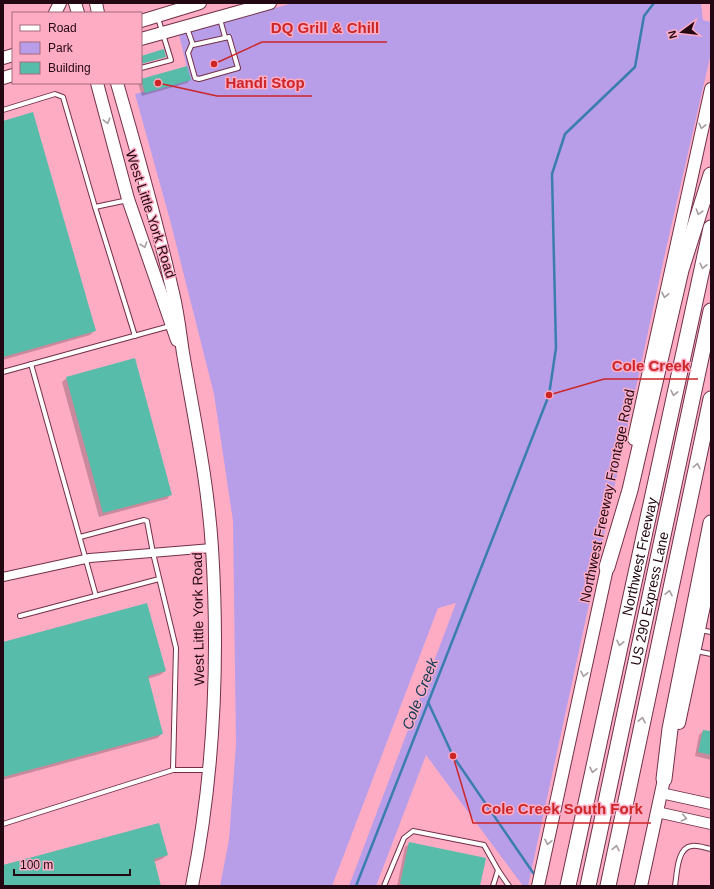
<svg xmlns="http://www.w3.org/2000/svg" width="714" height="889" viewBox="0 0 714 889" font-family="Arial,sans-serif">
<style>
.green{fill:#b89de9}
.shadow{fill:#0003}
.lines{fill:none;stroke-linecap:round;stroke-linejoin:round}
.stream{stroke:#3b7dae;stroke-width:2.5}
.building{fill:#57bcaa}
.service-casing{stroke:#733048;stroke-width:6}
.minor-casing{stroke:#733048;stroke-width:10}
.tertiary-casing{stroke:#733048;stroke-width:12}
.secondary-casing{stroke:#733048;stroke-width:14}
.motorway-casing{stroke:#733048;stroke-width:17}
.service{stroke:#fff;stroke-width:4}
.minor{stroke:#fff;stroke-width:8}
.tertiary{stroke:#fff;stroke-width:10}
.secondary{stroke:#fff;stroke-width:12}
.motorway{stroke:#fff;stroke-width:15}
.oneway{stroke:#a79ca0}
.labels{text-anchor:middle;stroke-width:3;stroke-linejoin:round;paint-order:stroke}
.street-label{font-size:14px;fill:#230712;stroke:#fdacc4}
.water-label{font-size:15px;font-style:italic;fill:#0c3953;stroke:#fdacc4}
.leader{fill:none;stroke:#cd2627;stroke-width:1.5}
.callout-dot{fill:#cd2627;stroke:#fdacc4;stroke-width:1.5}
.callout-label{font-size:15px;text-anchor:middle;font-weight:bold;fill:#cd2627;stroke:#fdacc4;stroke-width:3;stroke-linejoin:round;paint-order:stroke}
</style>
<rect width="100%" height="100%" fill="#fdacc4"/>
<polygon class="green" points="293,3 701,3 703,20 711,22 711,53 666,249 528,886 523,886 426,755 376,886 349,886 456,603 438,608 332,886 220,886 229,840 236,744 233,521 214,394 170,220 135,94 190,79 179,35"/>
<g class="shadow">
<polygon points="187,67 190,80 187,83 142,96 138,83 141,83 141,80"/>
<polygon points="3,122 95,330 90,335 3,360"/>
<polygon points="67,378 171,494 167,499 99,517 62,382"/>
<polygon points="3,643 165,671 160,675 147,679 162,733 158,738 3,780"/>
<polygon points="711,727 711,760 695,756 699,735 703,731 710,732"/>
<polygon points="410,843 479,886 397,886 405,847"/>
<polygon points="167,855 162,859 154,862 160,886 3,886 3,866"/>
</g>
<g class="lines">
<g class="stream">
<polyline points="428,702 453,756 536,877"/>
<polyline points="356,886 549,395 556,348 552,174 565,134 635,67 644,16 654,3"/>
</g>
</g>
<g class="building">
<polygon points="164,49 166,57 141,64 141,56"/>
<polygon points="187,66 191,80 145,93 141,79"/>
<polygon points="33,112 96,331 3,357 3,121"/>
<polygon points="135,358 172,495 103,513 66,377"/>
<polygon points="147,603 166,671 148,676 163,734 3,777 3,642"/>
<polygon points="703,730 711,731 711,755 698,752"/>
<polygon points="159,823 168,855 154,859 161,886 3,886 3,865"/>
<polygon points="409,842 486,858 480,886 409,886 400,884"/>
</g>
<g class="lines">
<defs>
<g id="service">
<polyline points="220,19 225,37"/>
<polyline points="187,28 193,45 229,37 238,68 199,79 195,78 188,53 192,44"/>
<polyline points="141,68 171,60 158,18"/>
<polyline points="3,110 55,94 63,97 95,207 128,200"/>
<polyline points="95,207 135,336"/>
<polyline points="31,364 96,596"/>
<polyline points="3,372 170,326"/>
<polyline points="80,537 144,520 147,521 153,553 176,648 173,770"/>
<polyline points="20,616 159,579"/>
<polyline points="700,630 711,632"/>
<polyline points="696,651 711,654"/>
<polyline points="3,824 173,770 207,770"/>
<polyline points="498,870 509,886"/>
<polyline points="384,886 404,838 413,831 484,845 498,870 493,886"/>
<path d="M 675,886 C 677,874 677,847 692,846 C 698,845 705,848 711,849"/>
</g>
<polyline id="minor" points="3,577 90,558 212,548"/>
<g id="tertiary">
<polyline points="661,793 711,804"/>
<polyline points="657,812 711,824"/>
</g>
<g id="secondary">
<polyline points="75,3 78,13"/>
<polyline points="96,3 98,13"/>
<polyline points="55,13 60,3"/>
<polyline points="141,21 200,3"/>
<polyline points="141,39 270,3"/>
<polyline points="3,58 13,55"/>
<polyline points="3,78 13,75"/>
<polyline points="97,83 128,199 177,340"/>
<path d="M 117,83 C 137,152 157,222 173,293 C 178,313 180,333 183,353 C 194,418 208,482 212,548 C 219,660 214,776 192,886"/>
<polyline points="634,439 711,89"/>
<polyline points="679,723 711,573"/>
<polyline points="538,886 609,559"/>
<polyline points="641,886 666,770"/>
</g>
<g id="motorway">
<polyline points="607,567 630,490 681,270 711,175"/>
<polyline points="664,779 670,729 711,523"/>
<path id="s1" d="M 568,886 L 711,228"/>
<path id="s2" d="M 588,886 L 711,311"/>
<polyline points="608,886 711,399"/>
</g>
</defs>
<use href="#service" class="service-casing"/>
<use href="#minor" class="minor-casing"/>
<use href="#tertiary" class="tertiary-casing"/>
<use href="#secondary" class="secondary-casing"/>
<use href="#motorway" class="motorway-casing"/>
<use href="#service" class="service"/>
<use href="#minor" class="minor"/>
<use href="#tertiary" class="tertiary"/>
<use href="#secondary" class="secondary"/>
<use href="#motorway" class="motorway"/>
</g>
<defs><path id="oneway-chevron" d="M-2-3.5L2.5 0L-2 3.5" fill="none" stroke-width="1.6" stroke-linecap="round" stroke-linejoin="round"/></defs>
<g class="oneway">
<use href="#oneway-chevron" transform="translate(107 121) rotate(75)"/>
<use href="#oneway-chevron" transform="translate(702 126) rotate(103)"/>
<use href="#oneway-chevron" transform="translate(699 212) rotate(107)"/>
<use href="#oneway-chevron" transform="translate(144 245) rotate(71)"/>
<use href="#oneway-chevron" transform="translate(703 266) rotate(103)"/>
<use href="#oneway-chevron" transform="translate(665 295) rotate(102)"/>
<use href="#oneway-chevron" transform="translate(674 393) rotate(103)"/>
<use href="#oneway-chevron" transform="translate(697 466) rotate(-78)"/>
<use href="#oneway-chevron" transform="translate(669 593) rotate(-78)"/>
<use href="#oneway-chevron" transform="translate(620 643) rotate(102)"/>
<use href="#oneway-chevron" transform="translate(584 674) rotate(102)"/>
<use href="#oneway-chevron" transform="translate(642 720) rotate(-78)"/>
<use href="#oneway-chevron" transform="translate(593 770) rotate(102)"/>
<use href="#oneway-chevron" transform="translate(684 818) rotate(12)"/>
<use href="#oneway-chevron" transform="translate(548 842) rotate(102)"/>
<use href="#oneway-chevron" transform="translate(616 848) rotate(-79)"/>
</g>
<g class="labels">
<g class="street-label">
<text transform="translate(151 214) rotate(72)" y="5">West Little York Road</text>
<text transform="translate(607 496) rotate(-78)" y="5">Northwest Freeway Frontage Road</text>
<text dy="5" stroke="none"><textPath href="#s1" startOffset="337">Northwest Freeway</textPath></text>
<text dy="5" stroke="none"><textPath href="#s2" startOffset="294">US 290 Express Lane</textPath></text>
<text transform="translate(198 619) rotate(-91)" y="5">West Little York Road</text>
</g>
<g class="water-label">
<text transform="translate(420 694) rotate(-69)" y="5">Cole Creek</text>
</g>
</g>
<path class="leader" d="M214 64L262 42H387M158 83L217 96H312M549 395L604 379H698M453 756L473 823H651"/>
<g class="callout-dot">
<circle cx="214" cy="64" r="4"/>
<circle cx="158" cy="83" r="4"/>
<circle cx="549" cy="395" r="4"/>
<circle cx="453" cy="756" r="4"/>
</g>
<g class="callout-label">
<text x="325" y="33">DQ Grill &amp; Chill</text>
<text x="265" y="88">Handi Stop</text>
<text x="651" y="371">Cole Creek</text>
<text x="562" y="814">Cole Creek South Fork</text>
</g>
<rect width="714" height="889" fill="none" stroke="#230712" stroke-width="8"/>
<rect x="12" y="12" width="130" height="72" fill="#fdacc4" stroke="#a66a7d"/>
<rect x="20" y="25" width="20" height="6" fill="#ffffff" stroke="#a66a7d"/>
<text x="48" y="32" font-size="12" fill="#230712">Road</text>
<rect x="20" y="42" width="20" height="12" fill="#b89de9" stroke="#a66a7d"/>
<text x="48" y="52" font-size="12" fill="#230712">Park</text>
<rect x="20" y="62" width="20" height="12" fill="#57bcaa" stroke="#a66a7d"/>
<text x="48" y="72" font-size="12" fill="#230712">Building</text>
<g transform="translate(682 32) rotate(255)" stroke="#fdacc4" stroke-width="3" paint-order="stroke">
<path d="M0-3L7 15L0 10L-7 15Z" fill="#230712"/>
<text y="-6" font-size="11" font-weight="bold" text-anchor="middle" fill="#230712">N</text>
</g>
<path d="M14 869v6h116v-6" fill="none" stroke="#230712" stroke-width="2"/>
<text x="20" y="869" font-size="12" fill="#230712" stroke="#fdacc4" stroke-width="3" paint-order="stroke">100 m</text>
</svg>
